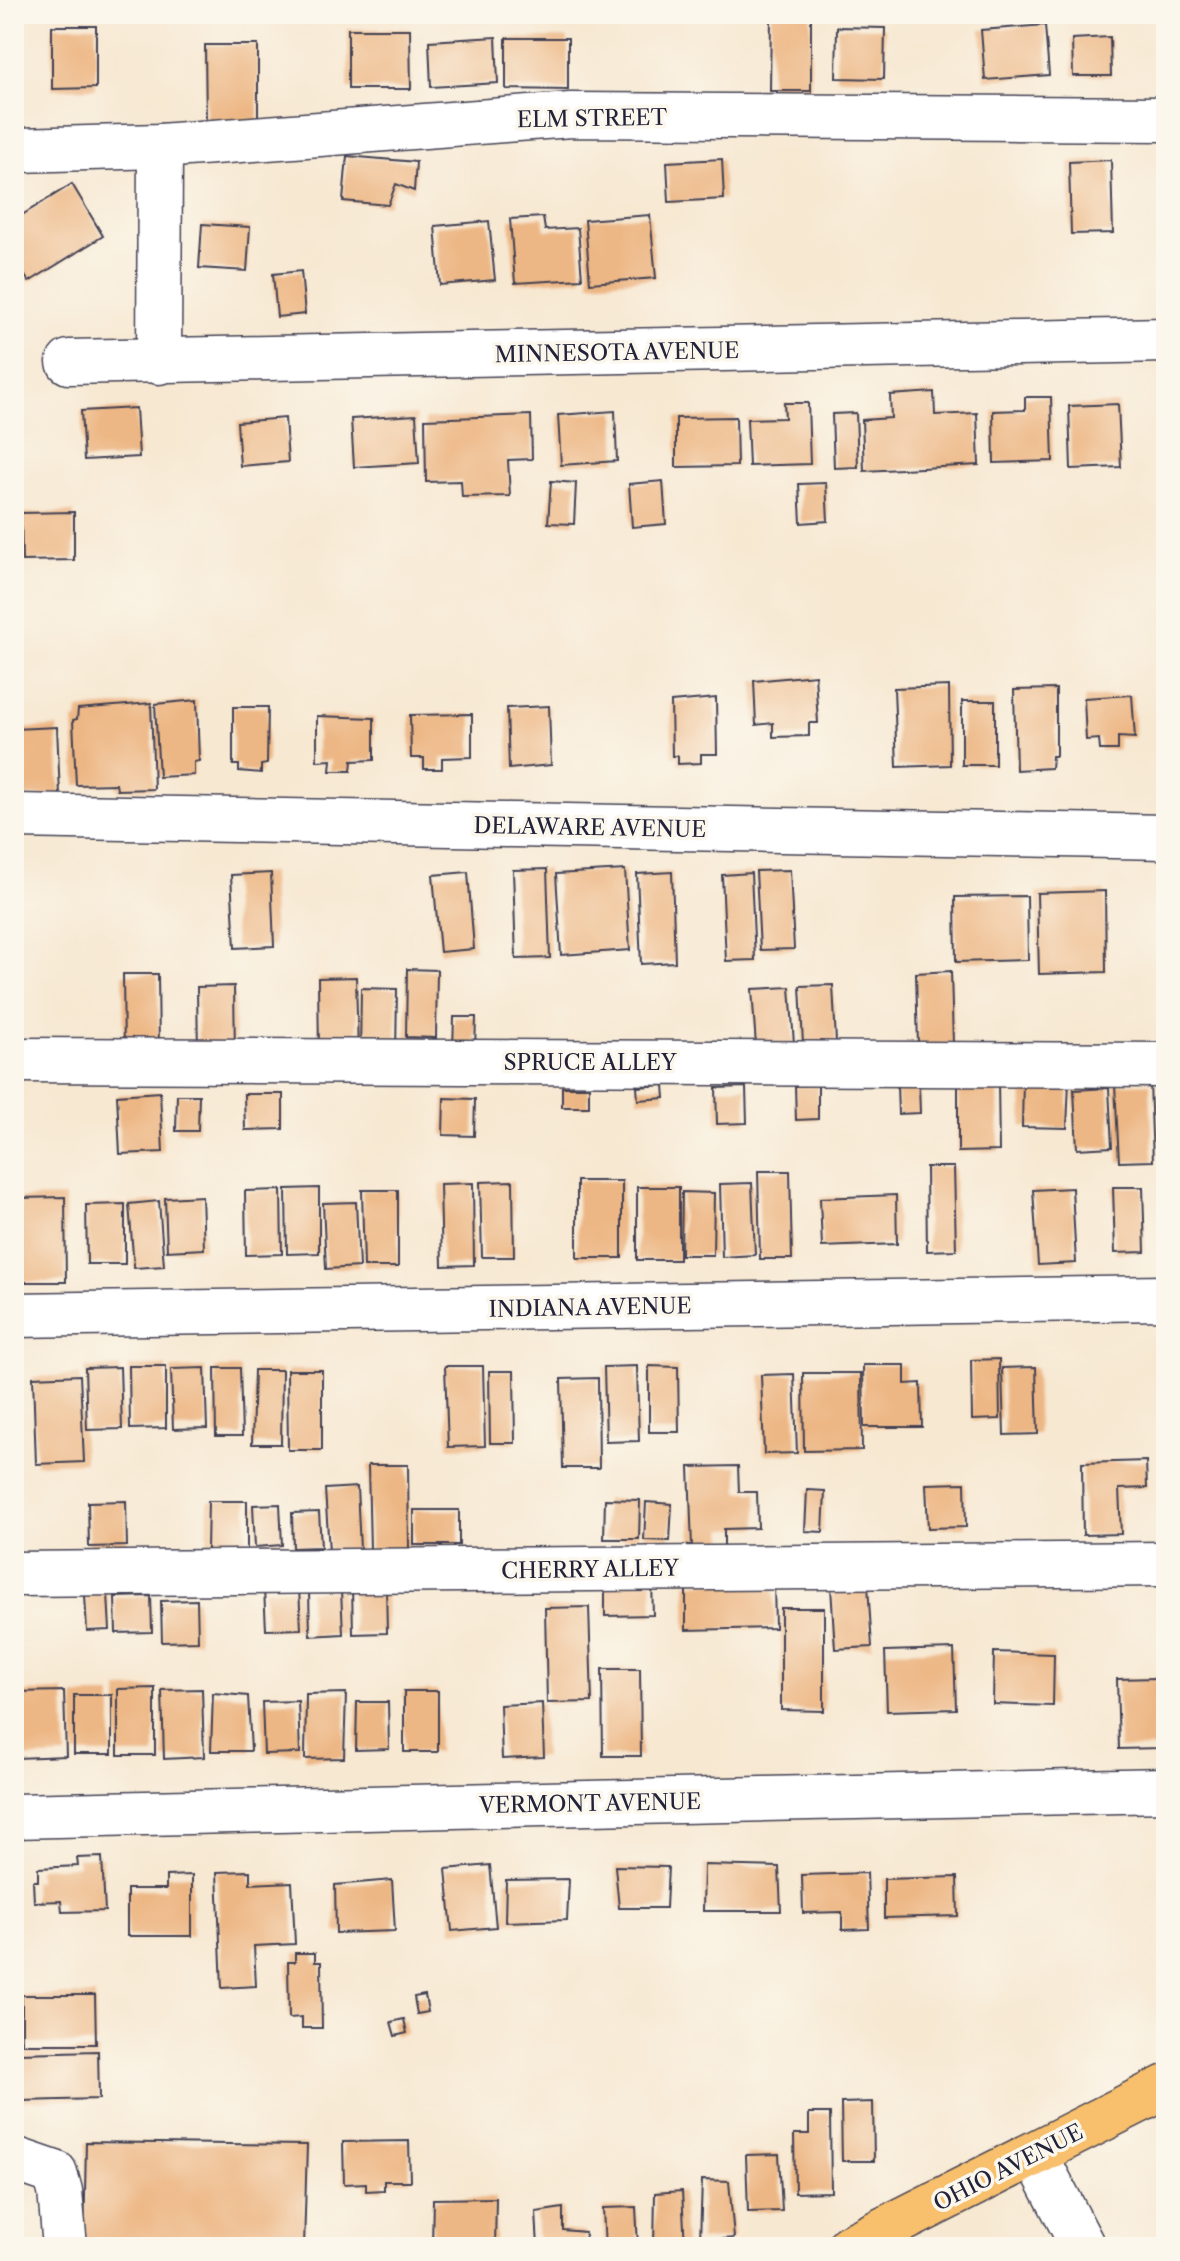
<svg xmlns="http://www.w3.org/2000/svg" width="1180" height="2261" viewBox="0 0 1180 2261" font-family="'Libre Caslon Text',serif">
<style>
.building{fill:#edb785}
.lines{fill:none;stroke-linecap:round;stroke-linejoin:round}
.minor-casing{stroke:#424052;stroke-width:47}
.major-casing{stroke:#424052;stroke-width:47}
.minor{stroke:#fff;stroke-width:44}
.major{stroke:#f8bf6c;stroke-width:44}
.labels{text-anchor:middle;stroke-width:7;stroke-linejoin:round;paint-order:stroke}
.street-label{font-size:22px;fill:#22223b;stroke:#fbf7ec}
</style>
<rect width="100%" height="100%" fill="#fbf7ec"/>
<filter id="ink" filterUnits="userSpaceOnUse"><feTurbulence type="fractalNoise" baseFrequency=".0125" numOctaves="2"/><feDisplacementMap in="SourceGraphic" scale="16" xChannelSelector="R" yChannelSelector="G"/><feConvolveMatrix kernelMatrix="1 2 1 2 8 2 1 2 1" color-interpolation-filters="sRGB"/></filter>
<filter id="wash" filterUnits="userSpaceOnUse"><feTurbulence type="fractalNoise" baseFrequency=".006" numOctaves="4" result="noise"/><feDisplacementMap in="SourceGraphic" scale="32" xChannelSelector="R" yChannelSelector="G"/><feGaussianBlur stdDeviation="1.8" result="paint"/><feColorMatrix in="noise" values="0 0 0 0 0 0 0 0 0 0 0 0 0 0 0 0 0 1.4 0 .05"/><feComposite in="paint" operator="in"/></filter>
<g filter="url(#wash)">
<rect width="100%" height="100%" fill="#f7e8d2"/>
<g id="blocks">
<g class="building">
<polygon points="771,14 811,14 811,91 770,91"/>
<polygon points="1045,25 1049,75 985,80 981,30"/>
<polygon points="52,26 96,26 96,88 52,89"/>
<polygon points="837,27 885,28 884,79 836,78"/>
<polygon points="348,29 410,29 411,89 348,89"/>
<polygon points="496,37 498,83 431,87 429,41"/>
<polygon points="1110,37 1111,76 1073,76 1072,39"/>
<polygon points="506,38 568,38 568,90 506,89"/>
<polygon points="205,45 258,45 258,122 206,123"/>
<polygon points="347,156 416,162 414,191 396,184 388,205 343,201"/>
<polygon points="722,159 724,199 669,202 667,162"/>
<polygon points="1111,160 1113,233 1071,234 1069,162"/>
<polygon points="72,184 103,236 29,282 14,259 14,220"/>
<polygon points="650,215 656,278 590,283 585,220"/>
<polygon points="543,217 545,230 578,228 582,279 515,283 510,219"/>
<polygon points="489,221 495,280 440,285 435,226"/>
<polygon points="202,224 250,227 247,271 199,268"/>
<polygon points="301,271 305,314 277,317 273,274"/>
<polygon points="934,392 935,415 977,413 979,465 864,471 862,420 891,418 890,395"/>
<polygon points="1025,397 1051,397 1053,461 994,463 993,411 1025,410"/>
<polygon points="784,403 808,403 810,464 749,466 747,419 785,418"/>
<polygon points="1118,404 1121,467 1071,469 1069,406"/>
<polygon points="136,408 139,457 84,460 81,411"/>
<polygon points="615,411 617,461 561,465 558,415"/>
<polygon points="856,413 858,467 834,468 832,414"/>
<polygon points="416,415 419,463 354,467 351,419"/>
<polygon points="531,415 532,459 508,460 510,496 462,497 461,481 426,482 425,419"/>
<polygon points="736,417 737,466 676,467 676,418"/>
<polygon points="285,418 288,462 240,466 237,422"/>
<polygon points="551,481 576,483 574,524 548,523"/>
<polygon points="663,481 666,524 632,527 629,484"/>
<polygon points="826,483 828,521 801,523 799,484"/>
<polygon points="74,512 74,560 22,561 21,513"/>
<polygon points="815,675 818,723 809,723 809,736 773,737 773,723 756,725 754,681"/>
<polygon points="949,686 950,765 897,767 894,688"/>
<polygon points="1056,689 1056,756 1052,756 1051,768 1016,770 1014,690"/>
<polygon points="1132,695 1135,738 1118,737 1118,750 1100,750 1099,739 1086,740 1084,698"/>
<polygon points="716,698 717,754 701,754 701,763 678,764 678,756 672,756 671,702"/>
<polygon points="197,700 199,761 194,762 194,775 159,777 155,704"/>
<rect x="962" y="701" width="33" height="64"/>
<polygon points="151,703 154,789 117,790 116,784 76,785 73,720 77,719 78,709"/>
<polygon points="549,706 551,765 509,769 507,708"/>
<polygon points="233,707 268,707 267,764 261,765 261,773 239,771 239,765 233,765"/>
<polygon points="472,714 472,757 442,758 442,769 424,769 424,758 411,758 410,715"/>
<polygon points="317,716 374,718 374,760 352,761 351,771 330,771 331,760 317,761"/>
<polygon points="57,727 60,795 14,797 14,729"/>
<polygon points="547,869 550,958 516,959 513,870"/>
<polygon points="625,870 630,950 561,955 556,874"/>
<polygon points="790,870 794,949 760,950 756,871"/>
<polygon points="468,872 474,949 440,952 433,875"/>
<polygon points="672,872 675,962 641,964 637,874"/>
<polygon points="271,873 274,946 235,948 231,875"/>
<polygon points="751,873 755,960 726,961 722,875"/>
<polygon points="1105,891 1106,972 1039,974 1037,893"/>
<polygon points="1027,896 1028,960 956,962 955,897"/>
<polygon points="407,969 437,970 436,1038 406,1037"/>
<polygon points="951,971 953,1044 918,1045 916,973"/>
<polygon points="123,974 158,974 159,1051 124,1051"/>
<polygon points="356,977 358,1051 319,1052 318,978"/>
<polygon points="833,985 836,1042 803,1044 800,986"/>
<polygon points="234,986 235,1055 198,1055 197,987"/>
<polygon points="790,987 794,1044 756,1046 752,989"/>
<polygon points="361,988 397,989 396,1056 360,1056"/>
<polygon points="454,1017 476,1017 475,1050 453,1050"/>
<polygon points="958,1079 998,1079 999,1151 958,1152"/>
<polygon points="1023,1079 1069,1081 1067,1128 1022,1127"/>
<polygon points="1150,1083 1153,1161 1119,1162 1115,1084"/>
<polygon points="664,1085 665,1098 638,1100 637,1087"/>
<polygon points="818,1085 818,1119 796,1120 795,1086"/>
<polygon points="897,1085 919,1085 920,1113 898,1114"/>
<rect x="562" y="1087" width="27" height="20"/>
<polygon points="746,1087 747,1123 717,1124 716,1088"/>
<polygon points="1109,1088 1112,1147 1077,1149 1074,1090"/>
<polygon points="160,1092 163,1152 120,1154 117,1095"/>
<polygon points="244,1094 283,1094 283,1129 245,1130"/>
<polygon points="177,1095 199,1095 198,1131 176,1131"/>
<polygon points="444,1098 475,1099 474,1136 443,1135"/>
<polygon points="926,1167 954,1167 956,1250 927,1251"/>
<polygon points="758,1171 790,1171 792,1259 760,1259"/>
<polygon points="513,1181 514,1257 482,1257 480,1182"/>
<rect x="577" y="1181" width="45" height="77"/>
<polygon points="473,1183 474,1265 442,1266 440,1184"/>
<polygon points="752,1183 755,1255 722,1257 720,1184"/>
<rect x="637" y="1187" width="42" height="73"/>
<polygon points="1113,1187 1143,1187 1145,1252 1115,1253"/>
<polygon points="319,1188 319,1253 287,1254 286,1189"/>
<polygon points="1072,1188 1076,1263 1038,1265 1033,1190"/>
<polygon points="281,1190 282,1254 246,1255 245,1191"/>
<polygon points="362,1190 398,1190 398,1267 364,1267"/>
<polygon points="682,1192 714,1193 713,1255 681,1255"/>
<polygon points="896,1195 897,1244 822,1247 820,1198"/>
<polygon points="202,1196 204,1249 167,1251 165,1198"/>
<polygon points="65,1197 66,1282 21,1282 20,1198"/>
<polygon points="159,1201 164,1266 134,1268 129,1204"/>
<polygon points="356,1202 359,1267 326,1269 323,1203"/>
<polygon points="125,1204 125,1264 87,1264 86,1205"/>
<polygon points="999,1359 1000,1419 972,1420 971,1360"/>
<polygon points="863,1365 905,1365 905,1384 921,1383 922,1427 864,1427"/>
<polygon points="129,1366 166,1366 166,1428 130,1429"/>
<polygon points="445,1366 483,1366 485,1446 448,1447"/>
<polygon points="637,1366 639,1441 606,1442 604,1367"/>
<polygon points="649,1366 678,1367 679,1432 649,1432"/>
<polygon points="120,1367 122,1429 87,1430 85,1368"/>
<polygon points="1036,1367 1038,1434 1004,1435 1002,1368"/>
<polygon points="205,1368 207,1428 173,1429 171,1369"/>
<polygon points="215,1368 240,1368 242,1436 216,1436"/>
<polygon points="254,1370 282,1370 281,1444 252,1444"/>
<polygon points="287,1370 322,1370 322,1450 288,1450"/>
<polygon points="489,1371 514,1371 515,1443 490,1443"/>
<polygon points="803,1373 861,1373 862,1450 804,1451"/>
<polygon points="794,1374 797,1453 764,1454 761,1375"/>
<polygon points="80,1375 84,1462 36,1464 33,1377"/>
<polygon points="598,1378 599,1468 563,1468 561,1379"/>
<polygon points="1146,1461 1147,1488 1119,1489 1121,1534 1083,1535 1082,1463"/>
<polygon points="368,1465 408,1465 409,1549 370,1550"/>
<polygon points="738,1466 739,1492 757,1492 758,1528 724,1529 724,1546 692,1547 689,1467"/>
<polygon points="965,1483 966,1527 928,1528 926,1484"/>
<polygon points="357,1487 360,1549 329,1551 325,1489"/>
<polygon points="807,1490 825,1491 823,1532 805,1531"/>
<polygon points="605,1499 640,1500 639,1539 604,1539"/>
<polygon points="126,1501 127,1546 89,1547 88,1502"/>
<polygon points="208,1501 247,1501 247,1550 207,1550"/>
<polygon points="646,1502 672,1504 670,1541 644,1540"/>
<polygon points="280,1504 282,1545 255,1547 253,1505"/>
<rect x="414" y="1510" width="45" height="35"/>
<polygon points="319,1512 321,1547 293,1548 292,1513"/>
<polygon points="652,1581 653,1615 605,1616 605,1582"/>
<polygon points="774,1581 775,1628 686,1630 686,1583"/>
<polygon points="386,1585 387,1633 353,1634 352,1586"/>
<polygon points="868,1585 872,1647 835,1649 831,1587"/>
<polygon points="299,1588 301,1629 266,1630 264,1589"/>
<polygon points="341,1590 343,1634 310,1636 309,1591"/>
<polygon points="108,1594 110,1630 87,1631 85,1595"/>
<polygon points="151,1596 152,1632 116,1633 115,1597"/>
<polygon points="197,1600 198,1641 162,1642 161,1601"/>
<polygon points="589,1607 592,1702 547,1703 545,1608"/>
<polygon points="781,1608 824,1608 824,1711 781,1710"/>
<polygon points="954,1649 956,1709 887,1711 885,1651"/>
<polygon points="994,1652 1054,1654 1053,1706 993,1704"/>
<polygon points="602,1669 640,1669 641,1756 603,1756"/>
<polygon points="1157,1678 1159,1748 1119,1749 1117,1679"/>
<polygon points="155,1688 155,1755 118,1755 118,1689"/>
<polygon points="202,1689 204,1757 164,1759 162,1690"/>
<polygon points="64,1691 66,1756 17,1758 15,1692"/>
<rect x="404" y="1691" width="34" height="61"/>
<polygon points="213,1693 248,1696 251,1751 211,1751"/>
<polygon points="346,1693 344,1758 305,1759 306,1694"/>
<rect x="74" y="1695" width="38" height="59"/>
<polygon points="298,1701 300,1753 264,1754 262,1702"/>
<polygon points="357,1702 388,1702 389,1749 356,1750"/>
<polygon points="542,1703 544,1757 502,1759 500,1705"/>
<polygon points="102,1857 105,1911 62,1912 61,1901 34,1902 33,1881 38,1881 38,1868 78,1866 77,1858"/>
<polygon points="490,1865 496,1927 452,1931 446,1869"/>
<polygon points="704,1865 779,1867 781,1911 703,1911"/>
<polygon points="615,1866 668,1867 666,1908 619,1908"/>
<polygon points="250,1871 250,1884 292,1882 295,1944 254,1946 256,1986 222,1988 217,1872"/>
<polygon points="867,1873 869,1929 842,1930 842,1912 803,1913 802,1875"/>
<polygon points="192,1875 192,1936 127,1936 127,1889 166,1889 166,1876"/>
<polygon points="957,1877 958,1916 884,1918 884,1879"/>
<polygon points="569,1879 567,1920 505,1922 506,1880"/>
<polygon points="392,1880 395,1931 336,1933 335,1885"/>
<polygon points="295,1953 315,1953 315,1962 321,1962 322,2028 302,2028 302,2017 289,2018 288,1962 295,1962"/>
<polygon points="22,1995 95,1995 96,2044 22,2044"/>
<polygon points="425,1995 428,2012 417,2014 414,1997"/>
<polygon points="404,2019 407,2033 395,2036 391,2022"/>
<polygon points="98,2051 99,2099 21,2101 19,2053"/>
<polygon points="873,2102 874,2161 842,2161 841,2103"/>
<polygon points="809,2113 830,2113 831,2192 795,2193 794,2134 809,2134"/>
<polygon points="409,2141 410,2181 384,2181 384,2190 366,2191 366,2183 344,2184 343,2142"/>
<polygon points="86,2142 307,2145 304,2247 84,2247"/>
<polygon points="779,2154 782,2211 748,2212 746,2155"/>
<polygon points="702,2180 729,2181 734,2238 700,2241"/>
<polygon points="682,2191 685,2247 654,2247 655,2193"/>
<polygon points="496,2198 495,2247 432,2247 433,2199"/>
<polygon points="636,2207 638,2247 605,2247 603,2208"/>
<polygon points="563,2208 563,2230 585,2232 586,2247 538,2247 536,2212"/>
</g>
</g>
</g>
<g filter="url(#ink)">
<use href="#blocks" fill-opacity="0" stroke="#424052" stroke-width="2"/>
<g class="lines">
<defs>
<g id="minor">
<polyline points="18,150 160,146 571,115 1166,119"/>
<polyline points="69,362 1166,340"/>
<polyline points="159,362 160,146"/>
<polyline points="14,816 1166,837"/>
<polyline points="14,1060 1166,1065"/>
<polyline points="14,1315 1166,1298"/>
<polyline points="14,1574 1166,1564"/>
<polyline points="14,1816 1166,1790"/>
<polyline points="1035,2154 1083,2247"/>
<polyline points="14,2159 55,2173 60,2191 65,2247"/>
</g>
<polyline id="major" points="849,2247 1166,2087"/>
</defs>
<use href="#minor" class="minor-casing"/>
<use href="#major" class="major-casing"/>
<use href="#minor" class="minor"/>
<use href="#major" class="major"/>
</g>
</g>
<g class="labels">
<g class="street-label">
<text transform="translate(592 118) rotate(-1)" y="8">ELM STREET</text>
<text transform="translate(617 352) rotate(-1)" y="8">MINNESOTA AVENUE</text>
<text transform="translate(590 827) rotate(1)" y="8">DELAWARE AVENUE</text>
<text x="590" y="1070">SPRUCE ALLEY</text>
<text transform="translate(590 1307) rotate(-1)" y="8">INDIANA AVENUE</text>
<text transform="translate(590 1569) rotate(-1)" y="8">CHERRY ALLEY</text>
<text transform="translate(590 1803) rotate(-1)" y="8">VERMONT AVENUE</text>
<text transform="translate(1008 2167) rotate(-27)" y="8">OHIO AVENUE</text>
</g>
</g>
<rect width="1180" height="2261" fill="none" stroke="#fbf7ec" stroke-width="48"/>
</svg>
